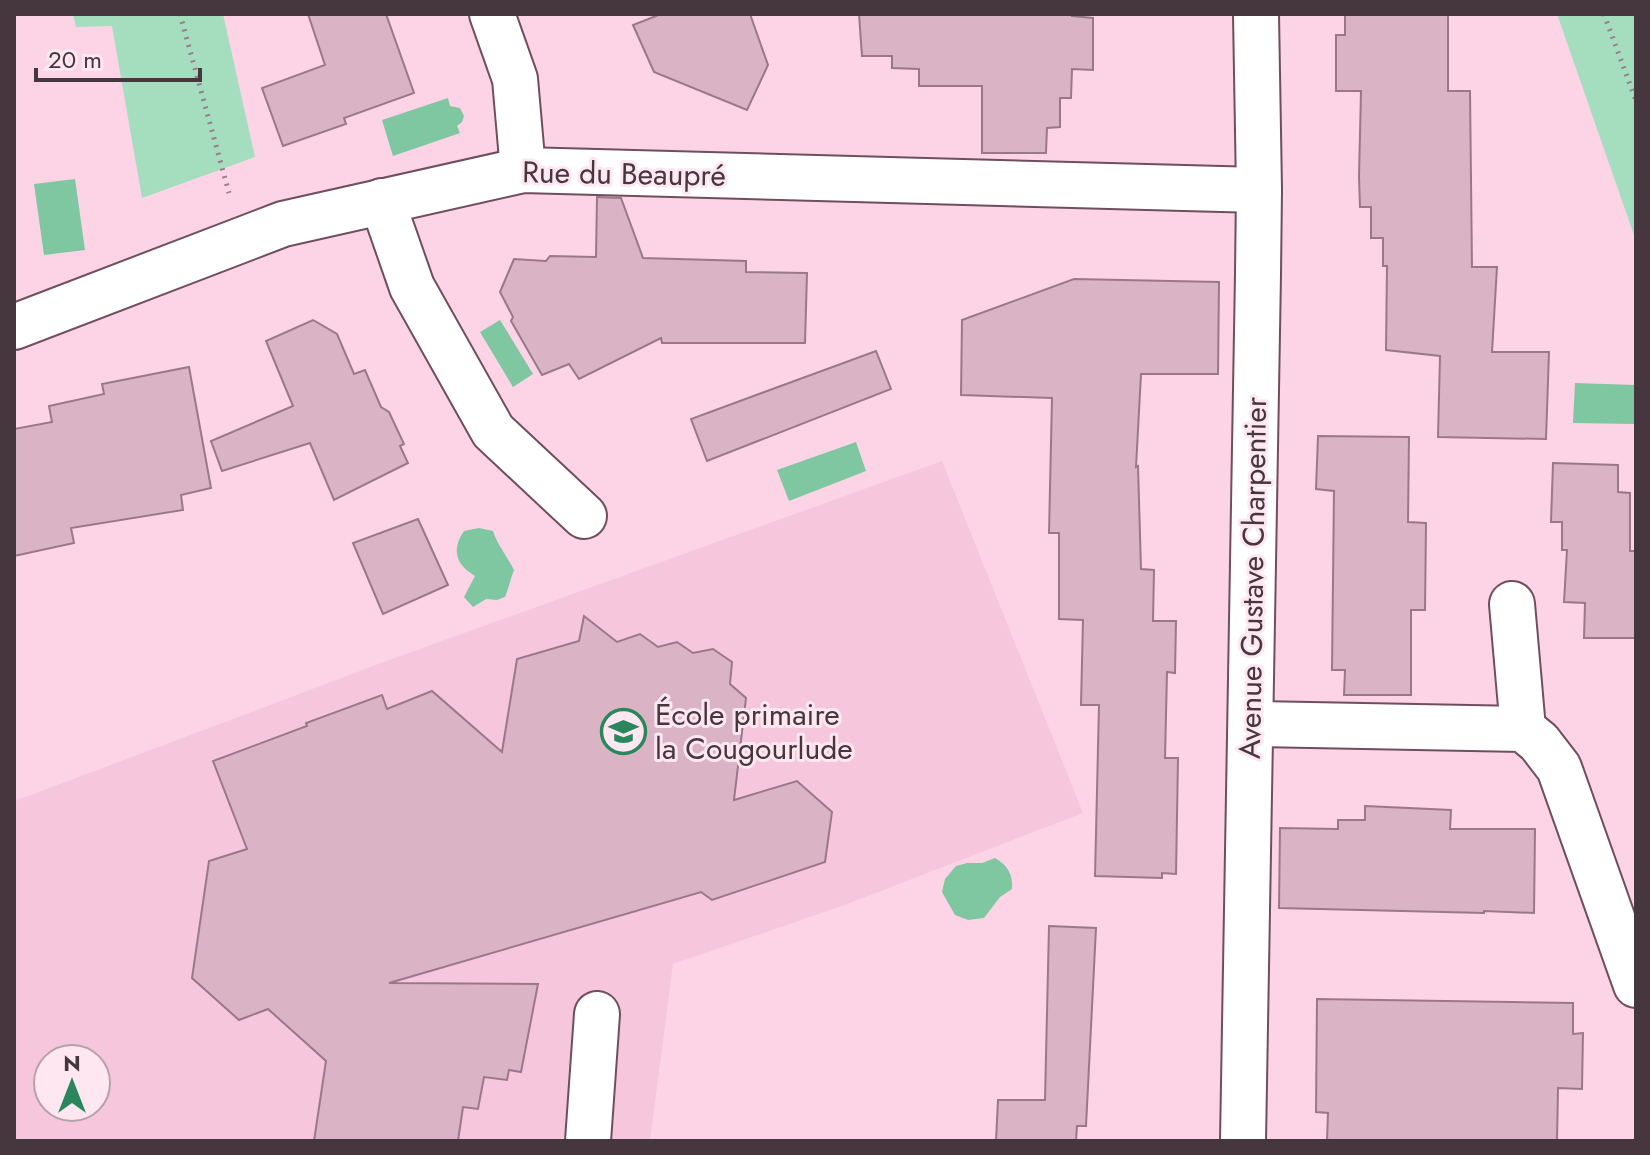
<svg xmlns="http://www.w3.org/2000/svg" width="1650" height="1155" viewBox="0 0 1650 1155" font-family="Jost,sans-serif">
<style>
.built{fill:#f6c7dc;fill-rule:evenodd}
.green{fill:#a5debf}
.water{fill:#7ec7a0}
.building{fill:#dab4c5;stroke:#9b7888;stroke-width:2}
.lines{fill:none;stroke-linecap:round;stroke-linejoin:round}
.street-casing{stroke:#6f4e5d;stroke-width:48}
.path{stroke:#997e8a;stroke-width:5;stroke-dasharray:2 6;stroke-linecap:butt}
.street{stroke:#fff;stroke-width:44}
.labels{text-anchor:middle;stroke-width:6;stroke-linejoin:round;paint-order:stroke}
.street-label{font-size:30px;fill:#46373e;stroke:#ffe7f1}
.poi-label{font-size:30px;fill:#46373e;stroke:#ffe7f1;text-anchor:start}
</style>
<rect width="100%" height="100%" fill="#fcd4e6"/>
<path class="built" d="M 942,461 L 1083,813 L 842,906 L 673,964 L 650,1141 L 14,1141 L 15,801 L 381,663 ZM 48,1059 L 96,1059 L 96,1107 L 48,1107 Z"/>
<g class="green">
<polygon points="73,14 223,14 255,157 142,198 112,26 76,27"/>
<polygon points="1557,14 1636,14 1636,241"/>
</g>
<g class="water">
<polygon points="448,98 450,106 460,108 464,116 462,122 457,126 460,133 393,156 382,120"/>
<polygon points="75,179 85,250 44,255 34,184"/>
<polygon points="500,320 533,374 513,387 480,332"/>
<polygon points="1575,383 1636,385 1636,424 1573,423"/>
<polygon points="856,442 866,471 789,501 777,470"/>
<path d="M 479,528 L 493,531 C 498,546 507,556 514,570 C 510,580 509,588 505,597 L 497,600 L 486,599 L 473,607 L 464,597 L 475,576 C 456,565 451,550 464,531 Z"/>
<path d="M 995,858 C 1008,866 1013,874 1012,889 L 1000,897 L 984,918 L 968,920 L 955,915 L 942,892 L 945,879 L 956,866 L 967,863 L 982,863 Z"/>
</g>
<g class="building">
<polygon points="308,14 386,14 414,93 344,118 346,124 283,146 262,88 325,65"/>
<polygon points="661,14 750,14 768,65 747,110 654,72 633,25"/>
<polygon points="859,14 1072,14 1072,16 1093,18 1093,70 1072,69 1071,98 1060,98 1060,127 1047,128 1046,153 982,153 982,86 919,86 919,69 892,68 892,56 862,56"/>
<polygon points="1345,14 1448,14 1448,91 1470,91 1472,267 1497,267 1492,352 1549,352 1546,439 1438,437 1440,356 1386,350 1387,266 1383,266 1383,238 1371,238 1371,207 1360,207 1359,177 1361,91 1336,91 1336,35 1345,35"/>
<polygon points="597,197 621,198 643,258 746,261 746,272 807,273 805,343 662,343 661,338 579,379 569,364 542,375 511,321 513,317 500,292 514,259 546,261 550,256 596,257"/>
<polygon points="1074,279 1219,282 1218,374 1141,374 1136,467 1138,466 1141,569 1154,570 1153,621 1176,621 1175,673 1167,672 1165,758 1178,758 1176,874 1162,873 1162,878 1095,876 1099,705 1081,705 1083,620 1059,619 1059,533 1049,533 1052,398 961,395 962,320"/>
<polygon points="313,320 337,334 354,374 365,370 381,407 389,412 404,444 400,446 408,463 334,500 310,443 222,471 211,441 293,406 266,341"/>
<polygon points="876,351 891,389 707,461 691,419"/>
<polygon points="189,367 211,488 181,495 183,510 71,528 74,543 14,556 14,429 52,422 49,406 104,394 102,384"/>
<polygon points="1318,436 1409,437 1408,522 1426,523 1425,610 1411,610 1411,695 1344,695 1345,670 1332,670 1334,491 1316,489"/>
<polygon points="1553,463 1618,465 1618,492 1630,493 1630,551 1636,551 1636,638 1584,638 1585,603 1564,602 1567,550 1562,550 1562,522 1551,522"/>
<polygon points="418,519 448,585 383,614 353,543"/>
<polygon points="584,616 617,642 640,634 658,647 677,642 693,653 713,649 732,662 730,684 746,698 734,800 797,781 832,812 825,862 712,900 701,892 389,983 538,984 521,1072 509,1070 507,1080 484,1077 478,1109 463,1107 458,1141 314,1141 326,1061 268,1009 239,1020 192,978 209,861 247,849 213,761 307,726 306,723 382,695 387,709 432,691 502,752 517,659 579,641"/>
<polygon points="1365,806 1451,810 1450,829 1535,829 1534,913 1484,911 1484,913 1279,908 1280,828 1338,829 1338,820 1365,820"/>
<polygon points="1049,926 1096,928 1086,1126 1077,1126 1076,1141 996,1141 998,1100 1045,1100"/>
<polygon points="1317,999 1573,1003 1573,1034 1583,1033 1582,1089 1558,1088 1557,1141 1327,1141 1328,1113 1316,1112"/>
</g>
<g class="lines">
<defs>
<g id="street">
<polyline points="492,14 515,79 523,170"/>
<polyline points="382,201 412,287 493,431 584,516"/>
<polyline points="14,327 283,224 523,170 1259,190"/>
<polyline points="1512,604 1523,729"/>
<polyline points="1251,724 1523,729 1539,742 1559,768 1636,985"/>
<polyline points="588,1141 597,1014"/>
<polyline points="1243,1141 1258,274 1259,190 1256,14"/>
</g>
</defs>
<use href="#street" class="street-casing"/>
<g class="path">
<polyline points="180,14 229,193"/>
<polyline points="1604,14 1636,101"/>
</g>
<use href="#street" class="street"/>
</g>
<defs>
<symbol id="school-ring" viewBox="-11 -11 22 22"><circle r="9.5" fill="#ffe7f1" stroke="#2a875d" stroke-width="1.5"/><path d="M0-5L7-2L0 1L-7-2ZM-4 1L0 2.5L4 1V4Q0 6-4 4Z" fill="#2a875d"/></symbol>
</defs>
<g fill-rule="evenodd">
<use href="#school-ring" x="598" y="706" width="51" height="51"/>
</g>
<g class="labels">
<g class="street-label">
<text transform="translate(624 174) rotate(1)" y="10">Rue du Beaupré</text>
<text transform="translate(1253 578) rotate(-89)" y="10">Avenue Gustave Charpentier</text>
</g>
<g class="poi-label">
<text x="655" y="725">École primaire<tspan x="655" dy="34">la Cougourlude</tspan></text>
</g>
</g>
<rect width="1650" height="1155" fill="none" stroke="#46373e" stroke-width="32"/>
<g transform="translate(72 1083)"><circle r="38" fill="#ffe7f1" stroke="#b5a1a9" stroke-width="2"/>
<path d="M0-6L14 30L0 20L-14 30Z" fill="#2a875d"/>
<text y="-12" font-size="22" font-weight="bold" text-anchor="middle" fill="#46373e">N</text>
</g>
<path d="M36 68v12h164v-12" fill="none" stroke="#46373e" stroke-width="4"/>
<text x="48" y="68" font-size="24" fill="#46373e" stroke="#ffe7f1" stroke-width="6" paint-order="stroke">20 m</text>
</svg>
